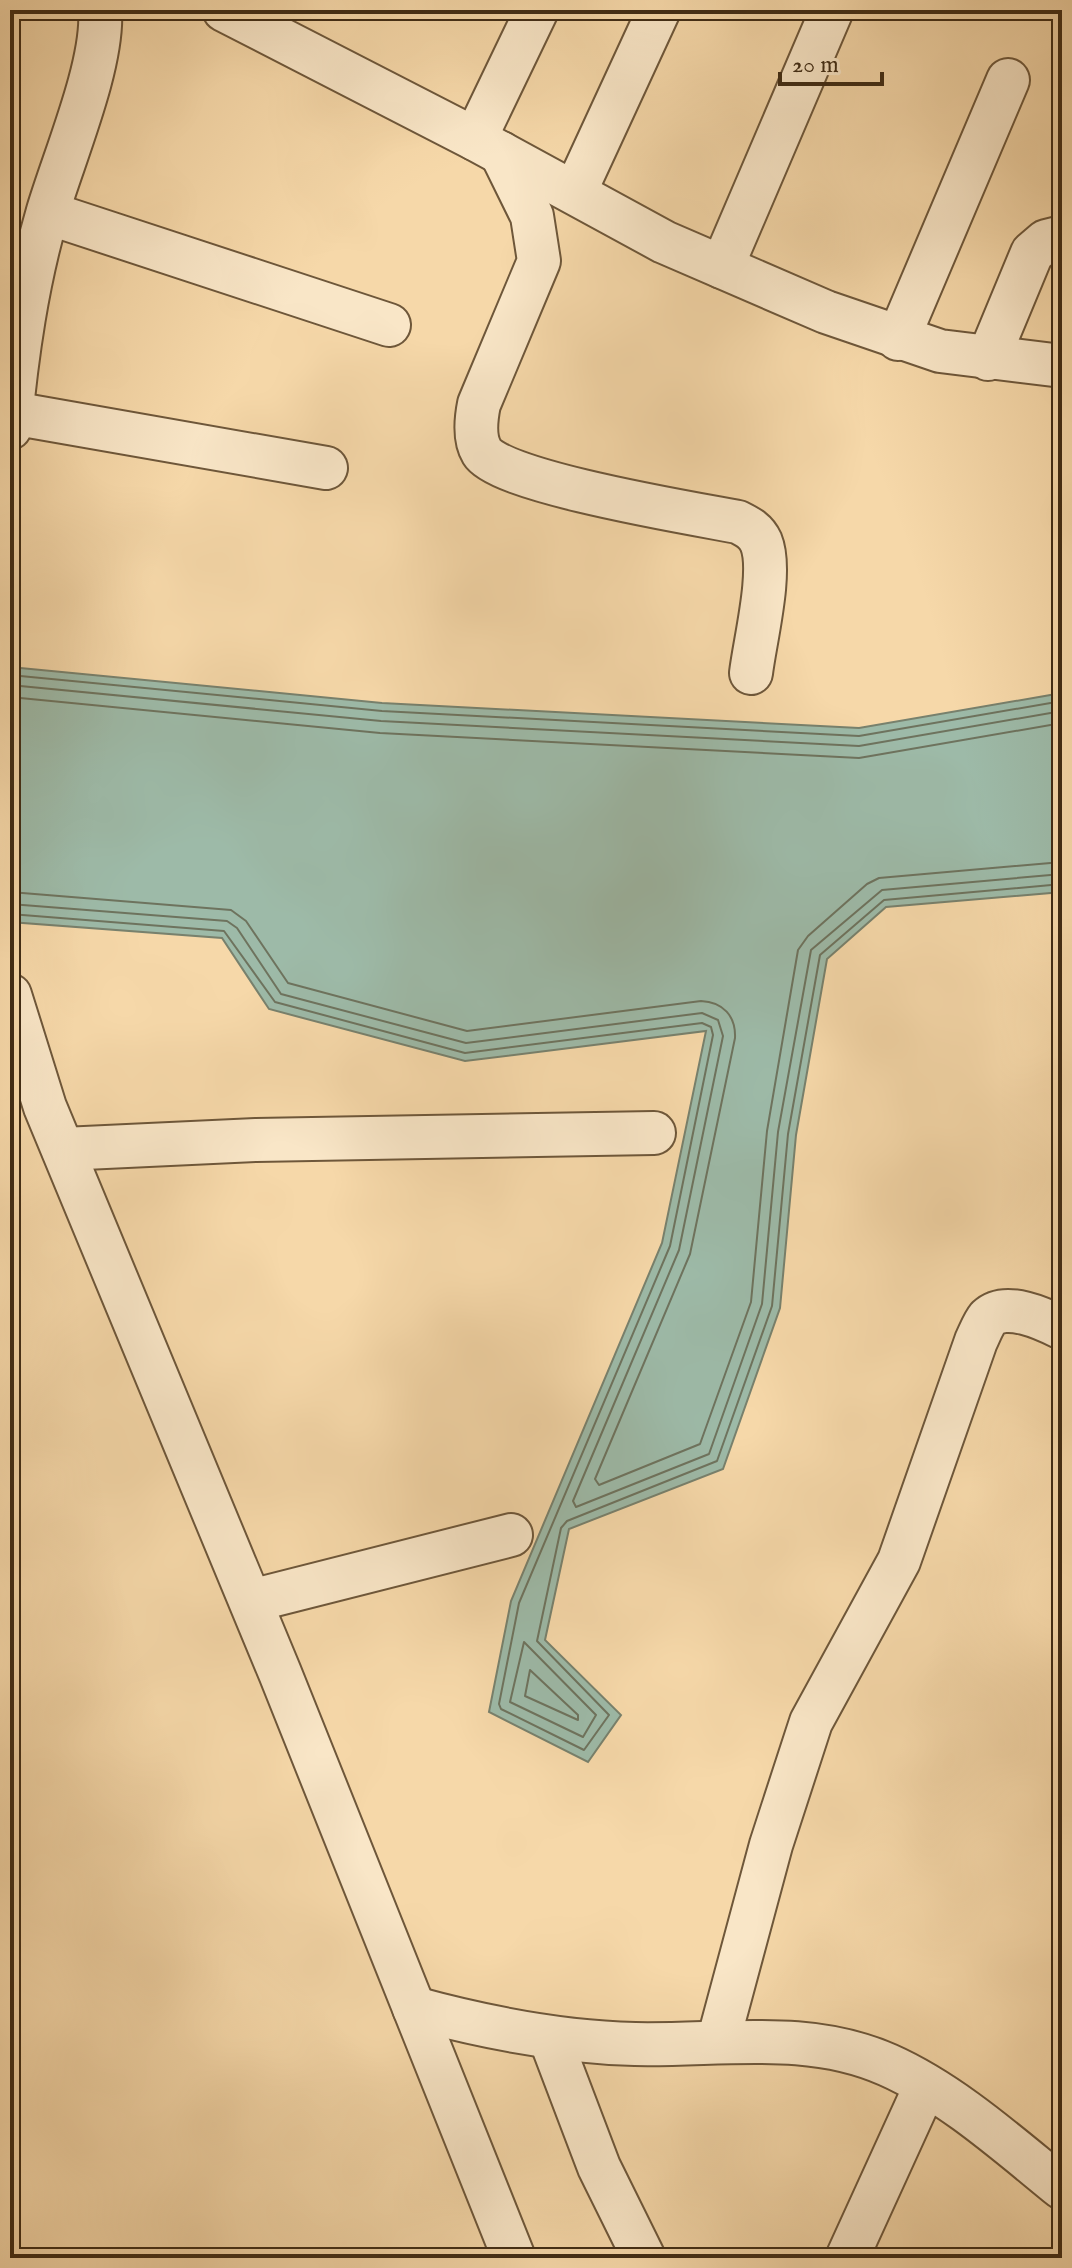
<svg xmlns="http://www.w3.org/2000/svg" width="1072" height="2268" viewBox="0 0 1072 2268" font-family="'IM FELL English',serif">
<style>
.water{fill:#9dbaa8;stroke:#78816d;stroke-width:2}
.lines{fill:none;stroke-linecap:round;stroke-linejoin:round}
.shore{stroke:#6e735e;stroke-width:2}
.minor-casing{stroke:#6e573a;stroke-width:46}
.minor{stroke:#f9e6c7;stroke-width:42}
</style>
<rect width="100%" height="100%" fill="#f6d8a9"/>
<filter id="stains"><feTurbulence type="fractalNoise" baseFrequency=".0025" numOctaves="4"/><feColorMatrix values="0 0 0 0 .2 0 0 0 0 .09 0 0 0 0 .02 0 0 0 .5 -.17"/></filter>
<radialGradient id="worn" r=".72"><stop offset=".6" stop-color="#630" stop-opacity="0"/><stop offset="1" stop-color="#630" stop-opacity=".3"/></radialGradient>
<polygon class="water" points="10,667 382,703 859,728 1062,693 1062,892 886,907 827,959 796,1135 780,1308 723,1469 569,1529 545,1640 621,1715 588,1762 489,1712 511,1601 662,1243 706,1031 465,1061 269,1009 222,938 10,922"/>
<g class="lines">
<g class="shore">
<polyline points="10,675 382,711 859,736 1062,701"/>
<polyline points="10,685 381,721 859,746 1062,711"/>
<polyline points="10,697 380,733 859,758 1062,723"/>
<path d="M 10,892 L 231,910 L 246,921 L 288,983 L 467,1031 L 701,1001 C 723,1002 736,1016 735,1038 L 690,1254 L 595,1479 L 599,1485 L 700,1444 L 751,1302 L 767,1131 L 798,950 L 808,936 L 867,884 L 879,878 L 1062,862"/>
<polyline points="10,904 227,921 237,928 281,994 466,1043 702,1013 718,1020 723,1036 679,1250 573,1501 576,1507 709,1454 762,1304 778,1132 811,950 882,890 1062,874"/>
<polyline points="10,914 224,931 275,1002 465,1053 702,1023 711,1027 713,1035 670,1246 519,1603 499,1704 501,1709 584,1750 609,1715 537,1641 561,1528 567,1521 717,1461 772,1306 788,1134 820,955 884,900 1062,884"/>
<polygon points="524,1642 596,1715 583,1737 510,1702"/>
<polygon points="530,1670 578,1715 578,1720 525,1696"/>
</g>
<defs>
<g id="minor">
<polyline points="224,10 475,139 664,242 826,312 940,351 1062,366"/>
<polyline points="475,139 537,10"/>
<path d="M 501,153 L 532,216 L 539,261 L 479,404 C 476,419 474,439 482,452 C 500,482 696,514 738,522 C 748,527 756,531 761,542 C 773,571 755,640 751,673"/>
<polyline points="575,192 659,10"/>
<polyline points="48,213 389,325"/>
<polyline points="722,267 832,10"/>
<polyline points="898,339 1008,80"/>
<polyline points="988,359 1032,253 1046,241 1062,237"/>
<polyline points="12,413 326,468"/>
<path d="M 10,428 C 17,354 27,283 48,211 C 64,157 104,64 100,10"/>
<polyline points="10,995 45,1107 280,1673 514,2258"/>
<polyline points="63,1149 256,1140 654,1133"/>
<polyline points="251,1601 511,1535"/>
<path d="M 414,2008 C 487,2028 559,2042 635,2044 C 720,2046 808,2029 888,2065 C 951,2093 1009,2145 1062,2188"/>
<polyline points="550,2038 599,2167 644,2258"/>
<path d="M 718,2042 L 771,1845 L 811,1722 L 899,1561 L 976,1341 C 979,1335 983,1324 988,1318 C 1006,1301 1044,1319 1062,1328"/>
<polyline points="847,2258 925,2087"/>
</g>
</defs>
<use href="#minor" class="minor-casing"/>
<use href="#minor" class="minor"/>
</g>
<rect width="1072" height="2268" fill="none" stroke="#f6d8a9" stroke-width="40"/>
<rect x="12" y="12" width="1048" height="2244" fill="none" stroke="#402c15" stroke-width="4"/>
<rect x="20" y="20" width="1032" height="2228" fill="none" stroke="#402c15" stroke-width="2"/>
<path d="M780 72v12h102v-12" fill="none" stroke="#402c15" stroke-width="4"/>
<text x="792" y="72" font-size="24" fill="#402c15" stroke="#f9e6c7" stroke-width="6" paint-order="stroke">20 m</text>
<rect width="100%" height="100%" filter="url(#stains)"/>
<rect width="100%" height="100%" fill="url(#worn)"/>
</svg>
